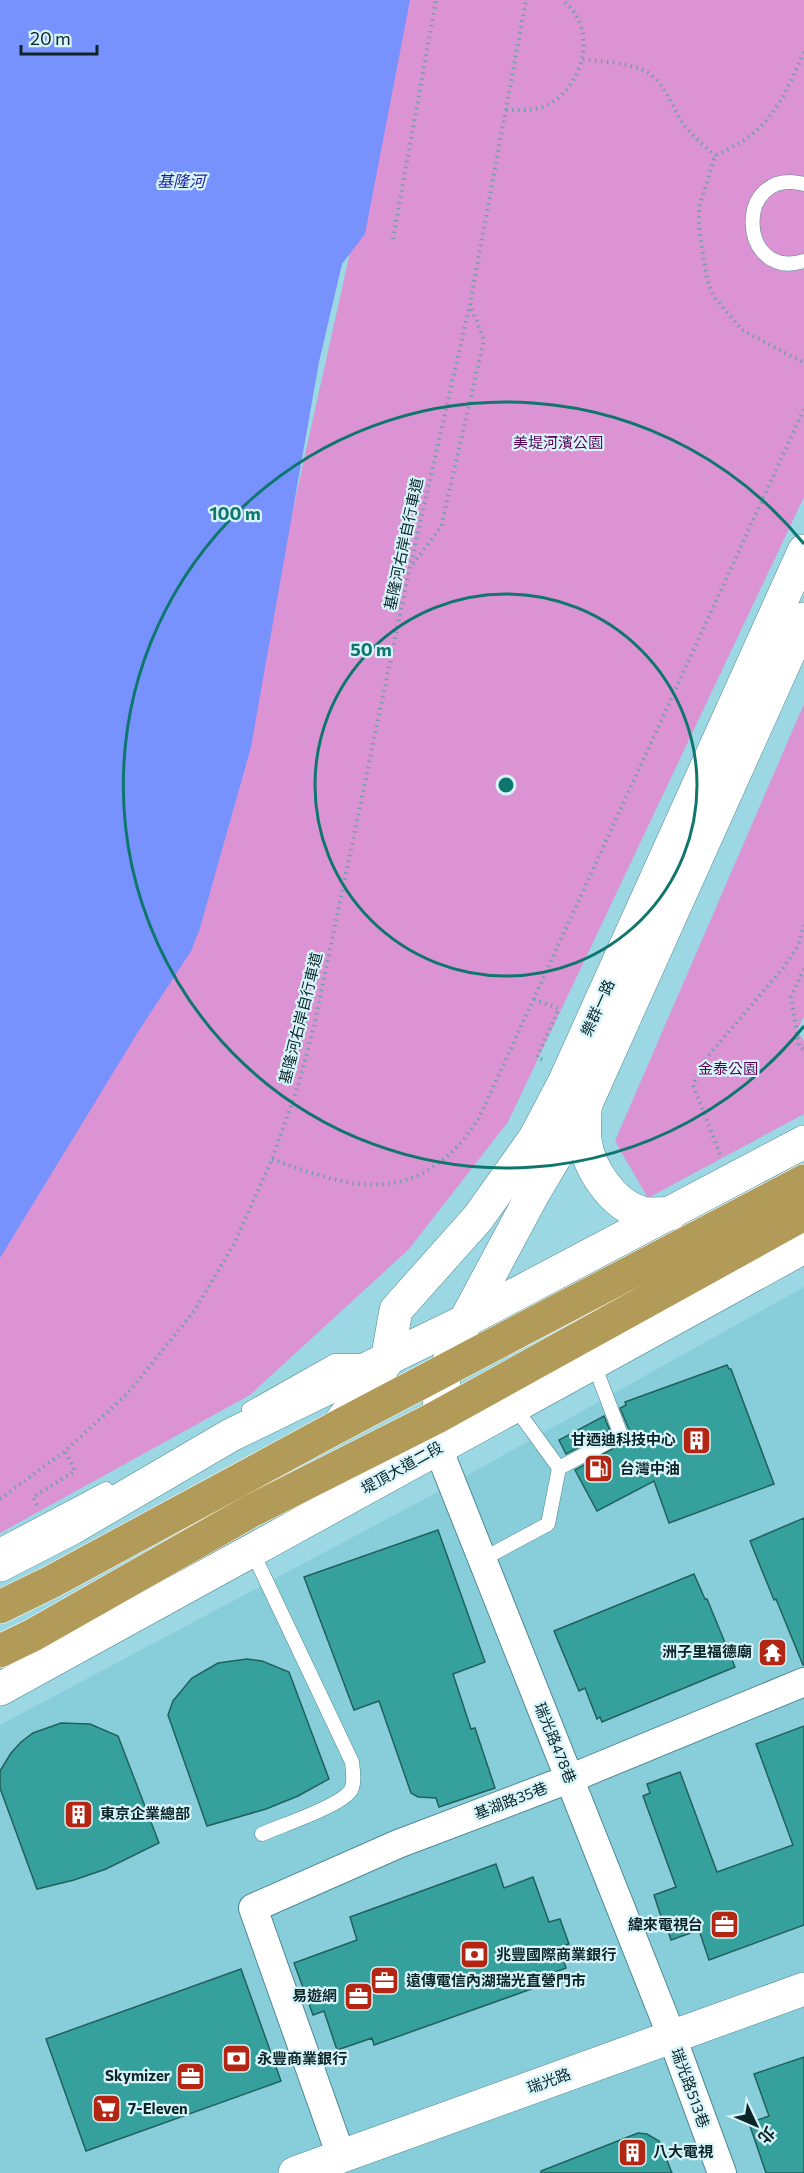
<svg xmlns="http://www.w3.org/2000/svg" width="804" height="2173" viewBox="0 0 804 2173" font-family="Commissioner,'Noto Sans TC',sans-serif">
<style>
.built{fill:#87ceda}
.green{fill:#db93d3}
.water{fill:#7892fd}
.building{fill:#36a19c;stroke:#21605d;stroke-width:1.5}
.lines{fill:none;stroke-linecap:round;stroke-linejoin:round}
.lane-casing{stroke:#4e8893;stroke-width:15}
.street-casing{stroke:#4e8893;stroke-width:30}
.secondary-casing{stroke:#4e8893;stroke-width:34}
.highway-casing{stroke:#fff;stroke-width:34}
.path{stroke:#6fa1aa;stroke-width:4;stroke-dasharray:1.5 4.5;stroke-linecap:butt}
.lane{stroke:#fff;stroke-width:14}
.street{stroke:#fff;stroke-width:28}
.secondary{stroke:#fff;stroke-width:33}
.highway{stroke:#b29b58;stroke-width:33}
.ring{fill:none;stroke:#0f766e;stroke-width:3}
.labels{text-anchor:middle;stroke-width:4.5;stroke-linejoin:round;paint-order:stroke}
.park-label{font-size:15px;fill:#5c0057;stroke:#d6f4f9}
.street-label{font-size:15px;fill:#0c2529;stroke:#d6f4f9}
.poi-label{font-size:15px;font-weight:bold;fill:#0c2529;stroke:#d6f4f9;text-anchor:start}
.water-label{font-size:16px;font-style:italic;fill:#1e1c98;stroke:#d6f4f9}
.centre{fill:#0f766e;stroke:#d6f4f9;stroke-width:3}
.ring-label{font-size:18px;text-anchor:middle;font-weight:bold;fill:#0f766e;stroke:#d6f4f9;stroke-width:4.5;stroke-linejoin:round;paint-order:stroke}
</style>
<rect width="100%" height="100%" fill="#9cd8e4"/>
<polygon class="built" points="804,1287 804,2173 0,2173 0,1725 432,1495"/>
<g class="green">
<polygon points="406,0 804,0 804,497 508,1122 409,1249 250,1395 0,1533 0,1255 200,928"/>
<polygon points="804,704 804,1016 797,1031 804,1041 804,1114 648,1198 615,1141"/>
</g>
<polygon class="water" points="0,0 410,0 365,234 342,264 319,362 251,747 200,928 191,951 138,1032 0,1258"/>
<g class="building">
<polygon points="727,1365 729,1369 731,1369 774,1484 669,1523 654,1481 597,1511 575,1470 628,1440 630,1432 620,1408 626,1405 625,1402"/>
<polygon points="604,1416 610,1431 566,1454 559,1440"/>
<polygon points="804,1518 804,1665 803,1665 776,1599 774,1600 750,1541"/>
<polygon points="438,1530 485,1662 453,1674 471,1729 475,1728 495,1788 439,1807 436,1798 418,1797 411,1793 379,1701 354,1710 304,1577"/>
<polygon points="694,1574 705,1599 707,1599 735,1667 602,1722 600,1717 597,1719 585,1688 579,1691 554,1631"/>
<polygon points="247,1659 262,1661 289,1672 329,1779 298,1796 266,1809 207,1826 168,1715 173,1701 192,1678 218,1663"/>
<polygon points="61,1723 90,1724 118,1736 159,1843 106,1869 74,1880 37,1889 0,1788 0,1771 11,1753 21,1742 33,1733"/>
<polygon points="804,1726 804,1925 709,1960 699,1930 671,1940 667,1928 665,1929 654,1895 676,1887 643,1796 650,1793 647,1784 680,1772 717,1872 793,1845 756,1744"/>
<polygon points="496,1864 504,1888 533,1877 549,1922 560,1919 569,1944 559,1947 566,1968 535,1979 540,1986 374,2045 372,2038 337,2050 324,2011 313,2015 294,1963 357,1940 350,1917"/>
<polygon points="241,1969 281,2081 86,2151 46,2039"/>
<polygon points="804,2057 804,2173 766,2173 749,2123 769,2116 754,2074"/>
<polygon points="638,2133 647,2134 659,2141 672,2173 541,2173 541,2171"/>
</g>
<g class="lines">
<defs>
<g id="lane">
<path d="M 804,184 C 733,166 738,282 804,261"/>
<polyline points="514,1406 559,1468 621,1435 593,1362"/>
<polyline points="249,1409 334,1361 364,1361"/>
<polyline points="0,1545 106,1489"/>
<path d="M 252,1551 L 352,1762 C 353,1771 355,1782 351,1790 C 341,1806 282,1825 262,1834"/>
<polyline points="483,1559 548,1524 559,1468"/>
</g>
<g id="street">
<polyline points="438,1448 672,2037 722,2173"/>
<polyline points="341,2156 253,1908 398,1844 569,1779 804,1682"/>
</g>
<g id="secondary">
<path d="M 585,1106 C 585,1117 584,1128 585,1139 C 588,1168 613,1205 642,1213 C 650,1215 661,1213 670,1214"/>
<polyline points="337,1427 387,1361 396,1310 478,1218 535,1138 564,1083 804,551"/>
<polyline points="438,1441 437,1417 446,1369 465,1321 533,1194 585,1106 804,619"/>
<polyline points="0,1565 72,1528 231,1435 465,1321 804,1142"/>
<polyline points="0,1689 804,1247"/>
<polyline points="295,2173 804,1989"/>
</g>
<g id="highway">
<polyline points="0,1607 51,1582 337,1427 804,1181"/>
<polyline points="0,1651 33,1635 251,1511 437,1417 804,1214"/>
</g>
</defs>
<use href="#lane" class="lane-casing"/>
<use href="#street" class="street-casing"/>
<use href="#secondary" class="secondary-casing"/>
<use href="#highway" class="highway-casing"/>
<g class="path">
<path d="M 804,52 C 789,85 776,119 744,140 C 735,146 724,151 715,156 L 699,207 L 699,228 L 707,279 L 714,297 L 742,330 L 804,363"/>
<path d="M 583,59 C 602,62 625,62 643,70 C 664,80 671,104 682,122 C 690,134 704,145 715,156"/>
<path d="M 506,110 C 520,110 534,111 547,105 C 585,86 599,27 562,0"/>
<polyline points="393,239 436,0"/>
<polyline points="413,564 441,527 484,340 470,304"/>
<polyline points="804,969 791,997 799,1046 804,1050"/>
<polyline points="534,999 559,1009 537,1057 543,1060"/>
<polyline points="720,1154 693,1085 703,1062 784,967 798,946 804,925"/>
<path d="M 272,1159 C 339,1183 398,1207 457,1147 C 465,1139 472,1128 479,1118 L 804,409"/>
<polyline points="0,1499 65,1451 127,1394 195,1310 235,1242 272,1159 298,1086 314,1026 410,567 470,304 526,0"/>
<polyline points="37,1505 33,1497 75,1471 65,1451"/>
</g>
<use href="#lane" class="lane"/>
<use href="#street" class="street"/>
<use href="#secondary" class="secondary"/>
<use href="#highway" class="highway"/>
</g>
<g class="ring">
<circle cx="506" cy="785" r="191"/>
<path d="M804 1026A383 383 0 1 1 804 544"/>
</g>
<defs>
<symbol id="building-square" viewBox="-11 -11 22 22"><rect x="-9" y="-9" width="18" height="18" rx="4" fill="#b32613" stroke="#d6f4f9"/><path d="M-4-6H4V6H1V3H-1V6H-4ZM-2.5-4.3h1.7v1.8h-1.7ZM.8-4.3h1.7v1.8H.8ZM-2.5-1h1.7V.8h-1.7ZM.8-1h1.7V.8H.8Z" fill="#fff"/></symbol>
<symbol id="fuel-square" viewBox="-11 -11 22 22"><rect x="-9" y="-9" width="18" height="18" rx="4" fill="#b32613" stroke="#d6f4f9"/><path d="M-5.5-6h7V0h2V4h1.3V-2.5L3-4.5l.8-.8L6-3V5H2.5V1h-1V6h-7ZM-4.2-4.7v3.2H.2V-4.7Z" fill="#fff"/></symbol>
<symbol id="temple-square" viewBox="-11 -11 22 22"><rect x="-9" y="-9" width="18" height="18" rx="4" fill="#b32613" stroke="#d6f4f9"/><path d="M0-6L5-2H3V0L6.5 2.5H4V6H1.5V3h-3V6H-4V2.5H-6.5L-3 0V-2H-5Z" fill="#fff"/></symbol>
<symbol id="office-square" viewBox="-11 -11 22 22"><rect x="-9" y="-9" width="18" height="18" rx="4" fill="#b32613" stroke="#d6f4f9"/><path d="M-6-3h4V-5.5h4V-3h4V5H-6ZM-1-4.5V-3h2v-1.5ZM-6 0V1H6V0Z" fill="#fff"/></symbol>
<symbol id="bank-square" viewBox="-11 -11 22 22"><rect x="-9" y="-9" width="18" height="18" rx="4" fill="#b32613" stroke="#d6f4f9"/><path d="M-6-4H6V4H-6ZM0-2.3a2.3 2.3 0 1 0 0 4.6a2.3 2.3 0 1 0 0-4.6Z" fill="#fff"/></symbol>
<symbol id="supermarket-square" viewBox="-11 -11 22 22"><rect x="-9" y="-9" width="18" height="18" rx="4" fill="#b32613" stroke="#d6f4f9"/><path d="M-6-5.5h2.5l.6 2H6L4.5 2H-2.5L-4.4-4H-6ZM-1.5 3.2a1.3 1.3 0 1 0 .1 0ZM3 3.2a1.3 1.3 0 1 0 .1 0Z" fill="#fff"/></symbol>
</defs>
<g fill-rule="evenodd">
<use href="#building-square" x="680" y="1424" width="33" height="33"/>
<use href="#fuel-square" x="582" y="1452" width="33" height="33"/>
<use href="#temple-square" x="756" y="1636" width="33" height="33"/>
<use href="#building-square" x="62" y="1798" width="33" height="33"/>
<use href="#office-square" x="708" y="1908" width="33" height="33"/>
<use href="#bank-square" x="458" y="1938" width="33" height="33"/>
<use href="#office-square" x="368" y="1964" width="33" height="33"/>
<use href="#office-square" x="342" y="1980" width="33" height="33"/>
<use href="#bank-square" x="220" y="2042" width="33" height="33"/>
<use href="#office-square" x="174" y="2060" width="33" height="33"/>
<use href="#supermarket-square" x="90" y="2092" width="33" height="33"/>
<use href="#building-square" x="616" y="2136" width="33" height="33"/>
</g>
<g class="labels">
<g class="park-label">
<text x="558" y="448">美堤河濱公園</text>
<text x="728" y="1074">金泰公園</text>
</g>
<g class="street-label">
<text transform="translate(404 544) rotate(-78)" y="5">基隆河右岸自行車道</text>
<text transform="translate(598 1008) rotate(-66)" y="5">樂群一路</text>
<text transform="translate(301 1018) rotate(-76)" y="5">基隆河右岸自行車道</text>
<text transform="translate(402 1468) rotate(-29)" y="5">堤頂大道二段</text>
<text transform="translate(555 1743) rotate(68)" y="5">瑞光路478巷</text>
<text transform="translate(511 1801) rotate(-21)" y="5">基湖路35巷</text>
<text transform="translate(549 2081) rotate(-20)" y="5">瑞光路</text>
<text transform="translate(690 2088) rotate(70)" y="5">瑞光路513巷</text>
</g>
<g class="poi-label">
<text x="676" y="1445" text-anchor="end">甘迺迪科技中心</text>
<text x="620" y="1474">台灣中油</text>
<text x="752" y="1657" text-anchor="end">洲子里福德廟</text>
<text x="100" y="1819">東京企業總部</text>
<text x="703" y="1930" text-anchor="end">緯來電視台</text>
<text x="496" y="1960">兆豐國際商業銀行</text>
<text x="406" y="1986">遠傳電信內湖瑞光直營門市</text>
<text x="337" y="2001" text-anchor="end">易遊網</text>
<text x="257" y="2064">永豐商業銀行</text>
<text x="170" y="2081" text-anchor="end">Skymizer</text>
<text x="128" y="2114">7-Eleven</text>
<text x="653" y="2157">八大電視</text>
</g>
<g class="water-label">
<text x="181" y="187">基隆河</text>
</g>
</g>
<circle cx="506" cy="785" r="9" class="centre"/>
<g class="ring-label">
<text x="235" y="520">100 m</text>
<text x="371" y="656">50 m</text>
</g>
<g transform="translate(756 2125) rotate(134)" stroke="#d6f4f9" stroke-width="4.5" paint-order="stroke">
<path d="M0-4.5L10 22L0 15L-10 22Z" fill="#0c2529"/>
<text y="-9" font-size="16" font-weight="bold" text-anchor="middle" fill="#0c2529">北</text>
</g>
<path d="M21 45v9h76v-9" fill="none" stroke="#0c2529" stroke-width="3"/>
<text x="30" y="45" font-size="18" fill="#0c2529" stroke="#d6f4f9" stroke-width="4.5" paint-order="stroke">20 m</text>
</svg>
